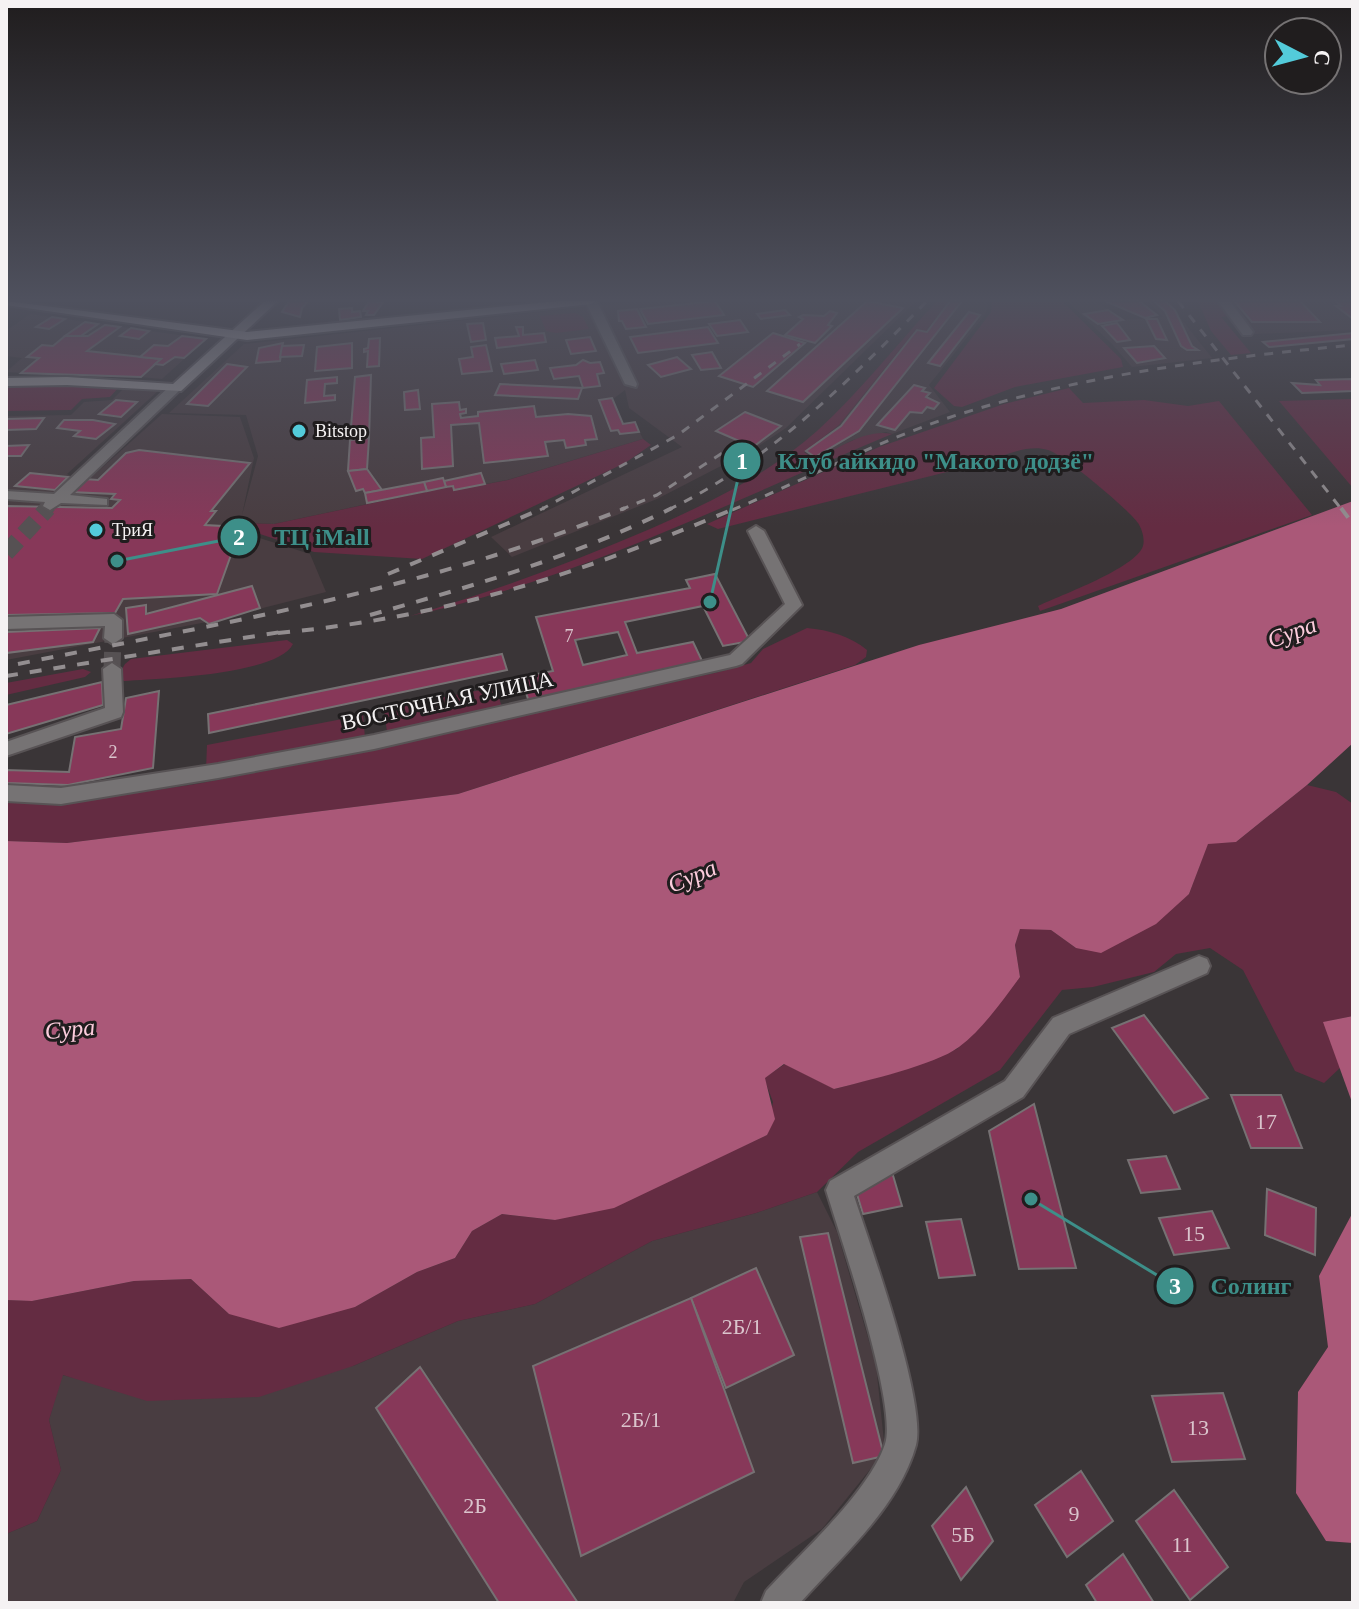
<svg xmlns="http://www.w3.org/2000/svg" width="1359" height="1609" viewBox="0 0 1359 1609" font-family="Georgia,serif">
<style>
.built{fill:#493d41}
.green{fill:#642c42}
.water{fill:#aa5878}
.building{fill:#873859;stroke:#767173;stroke-width:2;fill-rule:evenodd}
.lines{fill:none;stroke-linecap:round;stroke-linejoin:round}
.minor-tunnel-far1{stroke:#565153;stroke-width:13;stroke-dasharray:13 7;stroke-linecap:butt}
.minor-tunnel{stroke:#565153;stroke-width:17;stroke-dasharray:17 9;stroke-linecap:butt}
.minor-casing{stroke:#585355;stroke-width:4}
.secondary-casing{stroke:#585355;stroke-width:4}
.primary-casing{stroke:#585355;stroke-width:4}
.minor{fill:#767374;fill-rule:evenodd}
.secondary{fill:#999596;fill-rule:evenodd}
.primary{fill:#b4afb1;fill-rule:evenodd}
.rail-far1{stroke:#938e90;stroke-width:3;stroke-dasharray:9 9;stroke-linecap:butt}
.rail{stroke:#938e90;stroke-width:4;stroke-dasharray:12 12;stroke-linecap:butt}
.poi-dot{fill:#53cbda;stroke:#201d1e;stroke-width:3}
.labels{text-anchor:middle;stroke-width:6;stroke-linejoin:round;paint-order:stroke}
.far-poi-label{font-size:18px;fill:#f5f2f3;stroke:#201d1e;text-anchor:start}
.number-label{font-size:18px;fill:#dac4cc}
.street-label{font-size:22px;fill:#f5f2f3;stroke:#201d1e}
.near-number-label{font-size:22px;fill:#dac4cc}
.water-label{font-size:24px;font-style:italic;fill:#fcccdc;stroke:#201d1e}
.leader{fill:none;stroke:#3d8f89;stroke-width:3}
.callout-dot{fill:#3d8f89;stroke:#201d1e;stroke-width:3}
.mark-label{font-size:24px;text-anchor:middle;font-weight:bold;fill:#fff}
.callout-label{font-size:24px;text-anchor:middle;font-weight:bold;fill:#3d8f89;stroke:#201d1e;stroke-width:6;stroke-linejoin:round;paint-order:stroke}
</style>
<rect width="100%" height="100%" fill="#3a3537"/>
<g class="built">
<polygon points="641,301 916,301 786,428 754,449 657,499 512,557 491,537 682,447 629,408 625,390 613,399 623,423 635,422 643,439 507,480 454,490 452,486 274,524 239,523 244,533 310,554 326,592 207,622 6,660 6,498 57,501 82,478 96,473 162,414 240,417 254,458 242,515 258,456 246,415 169,413 244,344"/>
<polygon points="949,301 987,301 988,307 984,316 929,385 950,412 892,434 886,432 853,440 814,460 804,451 839,425 916,329 926,331"/>
<polygon points="1067,301 1095,301 1123,320 1162,317 1148,301 1167,301 1212,358 1132,367 1111,343"/>
<polygon points="1231,301 1353,301 1353,330 1255,334"/>
<polygon points="30,314 179,335 206,339 162,379 107,374 103,378 6,372 22,358 6,356 6,331"/>
<polygon points="125,387 158,391 67,474 77,479 59,495 6,491 6,416 71,415 84,402 112,400"/>
<polygon points="817,1192 837,1232 876,1365 885,1451 822,1529 744,1582 733,1603 6,1603 6,1534 37,1521 61,1470 49,1420 62,1375 91,1382 353,1366 458,1321 535,1304 652,1241 756,1213"/>
</g>
<g class="green">
<path d="M 937,301 L 949,301 L 926,331 L 916,330 L 839,425 L 804,452 L 815,460 C 836,449 867,428 892,434 C 732,501 579,579 410,616 C 492,592 571,563 650,529 C 709,503 769,474 817,431 C 860,392 897,344 937,301 Z"/>
<polygon points="992,301 1062,301 1121,359 1123,367 1015,387 962,407 954,406 934,388 991,312"/>
<polygon points="1198,301 1220,301 1229,316 1221,317 1251,353 1231,355 1211,331"/>
<polygon points="575,313 583,317 589,329 556,333 546,331 540,316"/>
<polygon points="77,384 119,387 110,397 82,399 71,410 6,411 6,385"/>
<path d="M 1069,388 L 1083,403 L 1144,400 L 1188,406 L 1219,401 L 1312,515 L 1040,611 L 1038,606 C 1061,595 1136,568 1143,546 C 1145,539 1142,529 1138,523 C 1127,508 1064,455 1048,450 C 1027,444 1003,456 983,463 L 718,529 L 707,524 L 879,447 L 1004,404 Z"/>
<polygon points="1353,399 1353,488 1279,401"/>
<polygon points="643,439 651,445 625,463 422,559 314,552 245,529 239,523 274,524 453,486 455,490 508,480"/>
<path d="M 807,628 C 829,630 850,636 867,650 L 866,657 L 855,665 L 458,794 L 67,843 L 6,841 L 6,800 L 69,803 L 196,784 L 333,758 L 719,672 L 751,663 L 763,649 Z"/>
<path d="M 287,640 L 293,644 C 278,675 157,679 124,681 L 118,676 L 125,664 L 131,659 Z"/>
<polygon points="83,669 91,672 85,677 6,695 6,683"/>
<polygon points="496,687 502,708 387,732 384,709"/>
<polygon points="363,715 365,738 206,770 207,745"/>
<polygon points="1307,785 1336,792 1353,804 1353,1016 1324,1022 1341,1067 1324,1083 1295,1071 1243,970 1210,948 1176,954 1154,972 1093,987 1062,990 1000,1070 858,1152 817,1192 756,1213 652,1241 535,1304 458,1321 353,1366 259,1397 147,1401 63,1375 49,1420 61,1470 37,1521 6,1534 6,1300 32,1301 134,1281 191,1279 229,1314 355,1307 417,1272 455,1258 472,1231 502,1214 555,1220 717,1158 767,1135 773,1102 764,1078 785,1064 835,1089 900,1071 957,1049 1020,977 1015,945 1020,928 1051,930 1076,948 1189,894 1208,843 1236,842"/>
</g>
<g class="water">
<path d="M 1353,501 L 1353,743 L 1307,785 L 1236,842 L 1208,844 L 1189,894 L 1156,924 L 1101,953 L 1076,948 L 1051,930 L 1020,929 L 1015,945 L 1020,977 C 1002,1001 983,1029 959,1047 C 935,1065 865,1081 834,1089 L 784,1064 L 765,1078 L 775,1119 L 767,1135 L 614,1208 L 555,1220 L 502,1214 L 472,1231 L 455,1258 L 417,1272 L 355,1307 L 279,1328 L 229,1314 L 191,1279 L 134,1281 L 32,1301 L 6,1300 L 6,841 L 67,843 L 458,794 L 919,645 L 1061,609 Z"/>
<polygon points="1353,1016 1353,1105 1323,1022"/>
<polygon points="1353,1212 1353,1543 1326,1541 1296,1493 1298,1392 1328,1347 1319,1276"/>
</g>
<g class="building">
<polygon points="289,301 308,301 302,308 300,317 282,312"/>
<polygon points="369,301 383,302 374,315 366,315 368,311 363,311"/>
<polygon points="715,301 724,315 648,324 640,309"/>
<polygon points="867,301 903,308 803,402 767,391"/>
<polygon points="950,301 962,301 859,431 815,457 806,451 841,426 917,330 927,332"/>
<polygon points="1105,301 1139,301 1157,315 1145,318"/>
<polygon points="1154,301 1165,301 1175,310 1192,346 1198,350 1187,350 1181,346 1165,311"/>
<polygon points="1234,301 1300,301 1320,322 1252,322"/>
<polygon points="1335,301 1353,301 1353,319 1336,306 1341,306"/>
<polygon points="352,308 352,312 360,311 361,317 340,320 339,309"/>
<polygon points="637,309 646,327 626,329 622,321 619,321 618,311"/>
<polygon points="785,310 790,315 761,319 757,314"/>
<polygon points="1108,310 1123,320 1098,324 1084,314"/>
<polygon points="830,311 837,313 828,325 832,326 815,343 785,335 803,319 799,317 803,315 824,316"/>
<polygon points="969,312 980,315 940,366 928,363"/>
<polygon points="52,317 65,319 49,329 36,327"/>
<polygon points="1146,319 1157,319 1167,340 1156,339"/>
<polygon points="740,320 748,332 717,336 709,324"/>
<polygon points="85,322 98,324 78,338 65,336"/>
<polygon points="483,323 486,340 471,342 467,324"/>
<polygon points="1117,323 1130,340 1117,342 1102,326"/>
<polygon points="105,325 120,327 87,351 161,359 141,377 21,373 39,358 27,357 42,345 53,346 65,336 88,336"/>
<polygon points="516,327 523,327 523,335 544,333 546,342 497,348 495,338 519,336"/>
<polygon points="708,327 718,343 638,353 630,337"/>
<polygon points="131,328 149,331 139,339 120,336"/>
<polygon points="773,333 805,343 753,387 719,376"/>
<polygon points="1353,333 1353,339 1269,347 1263,342"/>
<polygon points="182,336 206,339 184,358 175,357 163,365 155,364 161,359 140,357 154,345 168,346"/>
<polygon points="590,337 596,351 571,354 566,340"/>
<polygon points="380,338 379,366 367,367 368,351 364,352 364,349 368,348 369,339"/>
<polygon points="283,343 280,361 256,363 259,348"/>
<polygon points="352,343 352,368 315,371 317,347"/>
<polygon points="304,345 302,356 280,357 282,346"/>
<polygon points="486,345 492,371 462,374 459,359 473,357 471,347"/>
<polygon points="1154,346 1165,358 1137,363 1124,348"/>
<polygon points="712,352 721,368 701,370 692,355"/>
<polygon points="677,357 691,369 661,377 648,365"/>
<polygon points="535,360 538,370 504,374 501,364"/>
<polygon points="583,360 590,363 600,362 604,373 597,374 600,386 583,388 579,376 554,379 550,368 576,365"/>
<polygon points="227,364 247,367 208,406 187,404"/>
<polygon points="371,375 369,438 350,440 355,377"/>
<polygon points="337,377 337,383 325,384 324,396 335,395 335,400 305,403 307,380"/>
<polygon points="1353,379 1353,391 1302,393 1292,383 1320,385 1316,380"/>
<polygon points="500,384 518,385 582,388 578,399 495,395"/>
<polygon points="914,385 925,388 922,391 930,393 926,397 939,403 934,409 927,407 922,413 910,412 895,430 877,425"/>
<polygon points="418,390 420,409 405,410 404,392"/>
<polygon points="612,398 623,424 635,422 639,432 620,434 618,430 611,431 599,400"/>
<polygon points="116,400 137,402 121,417 99,414"/>
<polygon points="459,402 460,410 466,409 466,413 460,414 461,418 478,416 478,412 534,406 536,417 568,414 591,416 597,439 585,440 586,445 566,448 564,440 545,442 548,456 484,463 479,423 451,425 453,466 422,469 421,438 434,437 432,404"/>
<polygon points="745,412 781,426 753,447 716,431"/>
<polygon points="44,418 36,429 6,430 6,419"/>
<polygon points="64,420 93,420 115,424 96,439 74,436 80,431 57,428"/>
<polygon points="369,438 367,469 348,471 350,440"/>
<polygon points="29,445 21,456 6,456 6,446"/>
<polygon points="139,450 250,463 211,511 216,511 205,525 241,527 217,594 123,599 115,613 6,615 6,506 112,508 120,500 111,499 115,494 69,492 84,479 98,480 126,453"/>
<polygon points="367,469 382,490 365,493 363,489 356,491 348,471"/>
<polygon points="30,473 68,477 55,490 15,486"/>
<polygon points="481,473 485,484 454,490 453,486 446,487 444,481"/>
<polygon points="443,478 446,487 427,491 424,482"/>
<polygon points="424,482 427,491 367,503 365,493"/>
<path d="M 715,574 L 750,641 L 723,646 L 703,606 L 625,622 L 637,653 L 693,642 L 704,665 L 529,702 L 521,677 L 553,671 L 536,617 L 690,588 L 686,580 ZM 618,632 L 627,655 L 583,665 L 575,640 Z"/>
<polygon points="252,586 260,608 209,624 200,618 128,634 126,608 146,605 146,614"/>
<polygon points="100,628 93,642 6,653 6,632"/>
<polygon points="502,654 507,670 209,733 208,714"/>
<polygon points="102,682 103,705 6,734 6,705"/>
<polygon points="159,691 153,768 68,785 6,783 6,770 69,772 75,737 121,729 126,698"/>
<polygon points="1144,1015 1208,1098 1174,1113 1112,1028"/>
<polygon points="1231,1095 1281,1095 1302,1148 1251,1148"/>
<polygon points="1034,1104 1076,1268 1019,1269 989,1131"/>
<polygon points="1166,1156 1180,1189 1141,1193 1128,1160"/>
<polygon points="892,1172 902,1206 863,1214 856,1191"/>
<polygon points="1267,1189 1316,1208 1315,1255 1265,1235"/>
<polygon points="1212,1211 1229,1248 1174,1255 1159,1218"/>
<polygon points="961,1219 975,1275 939,1278 926,1222"/>
<polygon points="828,1233 884,1456 853,1463 800,1237"/>
<polygon points="756,1268 794,1355 726,1388 691,1298"/>
<polygon points="691,1298 754,1472 581,1556 533,1366"/>
<polygon points="420,1367 578,1603 499,1603 376,1408"/>
<polygon points="1223,1393 1245,1459 1172,1462 1152,1396"/>
<polygon points="1081,1471 1113,1521 1067,1557 1035,1505"/>
<polygon points="966,1487 993,1541 961,1580 932,1526"/>
<polygon points="1174,1490 1228,1567 1190,1600 1136,1521"/>
<polygon points="1123,1554 1154,1603 1097,1603 1086,1585"/>
</g>
<g class="lines">
<polyline class="minor-tunnel-far1" points="46,510 50,506"/>
<g class="minor-tunnel">
<polyline points="6,553 48,508"/>
<polyline points="112,669 113,638"/>
</g>
<defs>
<g id="minor">
<polygon points="585,301 597,301 637,384 636,387 625,384"/>
<polygon points="1218,301 1230,301 1253,332 1251,335 1243,335"/>
<polygon points="171,385 182,388 70,495 107,499 107,505 61,503 50,510 43,506 45,502 6,499 6,491 54,494"/>
<polygon points="756,526 764,531 802,605 742,664 736,666 374,749 218,778 61,804 6,801 6,785 61,788 218,764 374,735 730,655 785,604 748,531"/>
<polygon points="114,614 122,620 122,638 113,644 104,638 105,626 6,629 6,617"/>
<polygon points="112,663 121,669 123,712 121,717 6,756 6,742 105,708 103,669"/>
<path d="M 1199,956 L 1207,959 L 1210,966 L 1207,973 L 1069,1034 L 1023,1097 L 854,1196 C 870,1244 927,1403 916,1445 C 899,1507 841,1557 800,1603 L 761,1603 L 766,1591 C 801,1553 869,1492 885,1444 C 898,1406 840,1236 826,1190 L 830,1181 L 1005,1081 L 1053,1018 Z"/>
</g>
<polygon id="secondary" points="265,301 278,301 181,391 67,385 6,386 6,378 67,377 173,384"/>
<polygon id="primary" points="6,301 247,332 558,301 597,301 591,304 247,340 6,305"/>
</defs>
<use href="#minor" class="minor-casing"/>
<use href="#secondary" class="secondary-casing"/>
<use href="#primary" class="primary-casing"/>
<use href="#minor" class="minor"/>
<use href="#secondary" class="secondary"/>
<use href="#primary" class="primary"/>
<g class="rail-far1">
<polyline points="1178,301 1342,510"/>
<polyline points="540,510 678,435 800,344"/>
<polyline points="620,510 657,495 738,443"/>
<path d="M 668,510 C 771,460 848,382 927,301"/>
<path d="M 732,510 C 807,479 879,440 957,415 C 1086,374 1219,358 1353,345"/>
</g>
<g class="rail">
<polyline points="1341,508 1353,524"/>
<polyline points="388,574 544,508"/>
<path d="M 370,615 C 473,586 576,556 672,508"/>
<path d="M 278,633 C 448,617 580,574 736,508"/>
<path d="M 18,664 C 223,623 431,589 625,508"/>
<polyline points="6,676 287,631"/>
</g>
</g>
<linearGradient id="sky" x2="0" y2="1"><stop stop-color="#201d1e"/><stop offset="0.57" stop-color="#4f515e"/><stop offset="1" stop-color="#4f515e" stop-opacity="0"/></linearGradient>
<rect width="1359" height="526" fill="url(#sky)"/>
<g class="poi-dot">
<circle cx="299" cy="431" r="8"/>
<circle cx="96" cy="530" r="8"/>
</g>
<g class="labels">
<g class="far-poi-label">
<text x="315" y="437">Bitstop</text>
<text x="112" y="536">ТриЯ</text>
</g>
<g class="number-label">
<text x="569" y="642">7</text>
<text x="113" y="758">2</text>
</g>
<g class="street-label">
<text transform="translate(447 700) rotate(-12)" y="8">ВОСТОЧНАЯ УЛИЦА</text>
</g>
<g class="near-number-label">
<text x="1266" y="1129">17</text>
<text x="1194" y="1241">15</text>
<text x="742" y="1334">2Б/1</text>
<text x="641" y="1427">2Б/1</text>
<text x="1198" y="1435">13</text>
<text x="475" y="1513">2Б</text>
<text x="1074" y="1521">9</text>
<text x="963" y="1542">5Б</text>
<text x="1182" y="1552">11</text>
</g>
<g class="water-label">
<text transform="translate(1292 632) rotate(-20)" y="8">Сура</text>
<text transform="translate(692 876) rotate(-23)" y="8">Сура</text>
<text transform="translate(70 1029) rotate(-5)" y="8">Сура</text>
</g>
</g>
<path class="leader" d="M710 602L742 461M117 561L239 537M1031 1199L1175 1286"/>
<g class="callout-dot">
<circle cx="710" cy="602" r="8"/>
<circle cx="117" cy="561" r="8"/>
<circle cx="1031" cy="1199" r="8"/>
<circle cx="742" cy="461" r="20"/>
<circle cx="239" cy="537" r="20"/>
<circle cx="1175" cy="1286" r="20"/>
</g>
<g class="mark-label">
<text x="742" y="469">1</text>
<text x="239" y="545">2</text>
<text x="1175" y="1294">3</text>
</g>
<g class="callout-label">
<text x="936" y="469">Клуб айкидо "Макото додзё"</text>
<text x="322" y="545">ТЦ iMall</text>
<text x="1251" y="1294">Солинг</text>
</g>
<rect width="1359" height="1609" fill="none" stroke="#f5f2f3" stroke-width="16"/>
<g transform="translate(1303 56) rotate(96)"><circle r="38" fill="#201d1e" stroke="#757273" stroke-width="2"/>
<path d="M0-6L14 30L0 20L-14 30Z" fill="#53cbda"/>
<text y="-12" font-size="22" font-weight="bold" text-anchor="middle" fill="#f5f2f3">С</text>
</g>
</svg>
